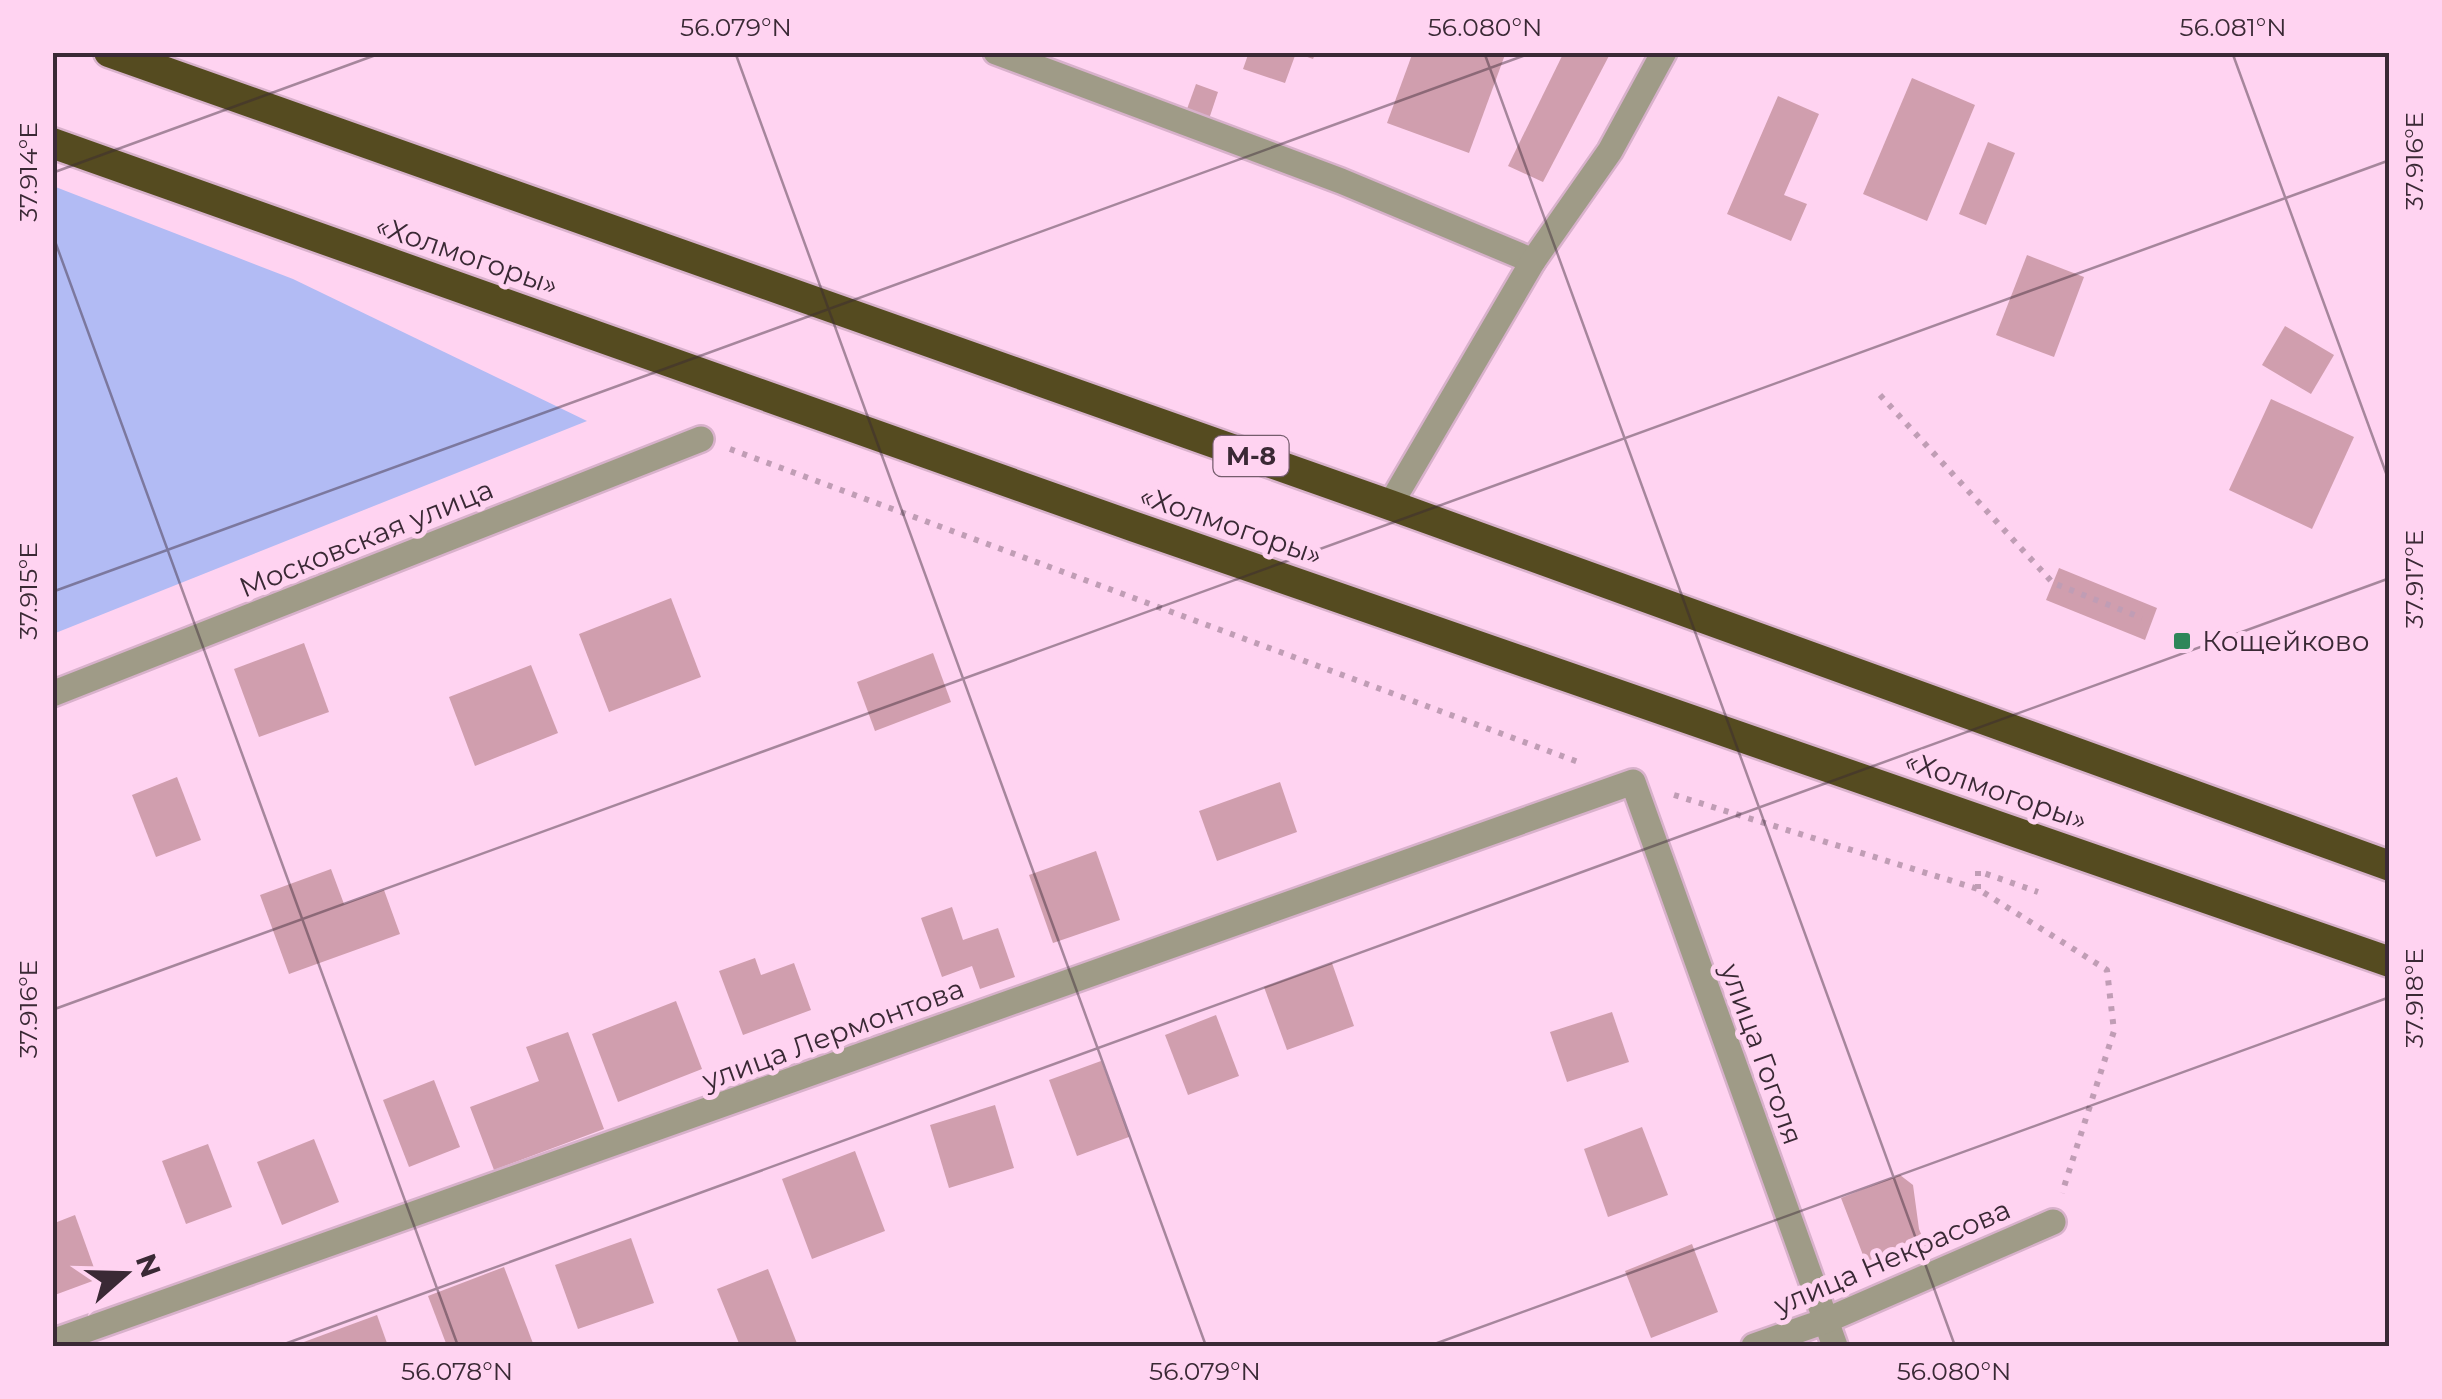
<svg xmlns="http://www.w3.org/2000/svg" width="2442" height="1399" viewBox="0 0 2442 1399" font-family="Montserrat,sans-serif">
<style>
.green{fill:#b2bbf4}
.building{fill:#d09eae}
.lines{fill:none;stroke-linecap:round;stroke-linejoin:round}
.minor-casing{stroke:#d8b1cb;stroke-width:30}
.highway-casing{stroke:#d8b1cb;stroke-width:35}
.path{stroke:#c09db5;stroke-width:6;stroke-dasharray:5 8;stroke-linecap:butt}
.minor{stroke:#9f9b87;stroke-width:25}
.highway{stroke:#554b20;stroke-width:30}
.ticks{fill:none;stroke:#3a2935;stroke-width:2.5;stroke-opacity:0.45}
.poi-dot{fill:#2f865a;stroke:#ffd3f1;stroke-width:4}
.labels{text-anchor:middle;stroke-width:10;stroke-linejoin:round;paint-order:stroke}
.shield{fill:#ffd3f1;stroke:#755c6d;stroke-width:2.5}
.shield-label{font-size:25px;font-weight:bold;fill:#3a2935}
.street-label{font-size:28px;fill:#3a2935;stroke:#ffd3f1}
.poi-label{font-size:28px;fill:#3a2935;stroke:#ffd3f1;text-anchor:start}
.neatline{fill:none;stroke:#3a2935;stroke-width:4}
.ticks-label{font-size:25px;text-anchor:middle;fill:#3a2935}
</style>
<rect width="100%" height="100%" fill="#ffd3f1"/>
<polygon class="green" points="53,186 293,279 587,421 53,634"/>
<g class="building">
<polygon points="1249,52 1316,52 1313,59 1296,53 1285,83 1243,69"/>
<polygon points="1413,52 1506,52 1469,153 1387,123"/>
<polygon points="1564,52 1611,52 1543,182 1508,166"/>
<polygon points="1912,78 1975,105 1927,221 1863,194"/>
<polygon points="1196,84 1218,92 1205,131 1182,123"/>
<polygon points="1778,96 1819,114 1784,195 1807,204 1791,241 1727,214"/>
<polygon points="1988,142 2015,153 1986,225 1959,214"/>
<polygon points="2027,255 2084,277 2054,357 1996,335"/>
<polygon points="2285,326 2334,355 2311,394 2262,365"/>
<polygon points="2271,399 2354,437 2312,529 2229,490"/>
<polygon points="2059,568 2157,608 2145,640 2046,600"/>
<polygon points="671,598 701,677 609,712 579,634"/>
<polygon points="304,643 329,712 259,737 234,669"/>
<polygon points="933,653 951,702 875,731 857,682"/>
<polygon points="531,665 558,733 475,766 449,697"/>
<polygon points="177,777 201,840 156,857 132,795"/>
<polygon points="1280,782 1297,832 1217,861 1199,811"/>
<polygon points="1096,851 1120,920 1053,943 1029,875"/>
<polygon points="331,869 344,904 384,890 400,934 289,974 260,895"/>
<polygon points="952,907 963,940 998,928 1015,977 980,989 972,966 942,977 921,918"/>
<polygon points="755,958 761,975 794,963 811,1010 743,1035 719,971"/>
<polygon points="1332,963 1354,1026 1287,1050 1264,987"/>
<polygon points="676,1001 702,1069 618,1102 592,1034"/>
<polygon points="1612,1012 1629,1062 1567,1082 1550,1032"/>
<polygon points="1216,1015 1239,1076 1188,1095 1165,1035"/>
<polygon points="568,1032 604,1129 494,1170 470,1107 539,1081 526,1047"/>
<polygon points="1101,1061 1129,1137 1077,1156 1049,1080"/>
<polygon points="434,1080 460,1147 409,1167 383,1100"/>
<polygon points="995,1105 1014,1168 949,1188 930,1125"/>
<polygon points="1642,1127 1668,1195 1608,1217 1584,1149"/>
<polygon points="314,1139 339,1202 282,1225 257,1162"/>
<polygon points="208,1144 232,1207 186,1224 162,1161"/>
<polygon points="855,1151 885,1231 812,1259 782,1179"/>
<polygon points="1900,1175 1913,1185 1919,1229 1926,1246 1868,1268 1841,1198"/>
<polygon points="75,1215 98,1279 52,1296 52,1224"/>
<polygon points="631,1238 654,1303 578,1329 555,1265"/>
<polygon points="1692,1244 1718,1312 1651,1338 1625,1271"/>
<polygon points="504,1267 534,1346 447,1346 428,1296"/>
<polygon points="768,1269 798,1346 740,1346 717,1289"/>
<polygon points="377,1315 388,1346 293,1346"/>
</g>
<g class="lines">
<defs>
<g id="minor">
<polyline points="996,52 1341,181 1533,261"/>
<polyline points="1390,505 1533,261 1610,151 1664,52"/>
<polyline points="52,694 701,439"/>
<polyline points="52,1342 1633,782 1835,1346"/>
<polyline points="1754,1346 1825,1321 2053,1222"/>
</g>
<g id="highway">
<polyline points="109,52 1390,505 2390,866"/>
<polyline points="52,143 1135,527 2390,962"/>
</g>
</defs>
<use href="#minor" class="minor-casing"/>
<use href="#highway" class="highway-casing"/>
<g class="path">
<polyline points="1880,395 2053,583 2142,618"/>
<polyline points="730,449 1581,763"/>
<polyline points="1674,795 1978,889 2107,970 2114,1031 2062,1193"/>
<polyline points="1978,889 1978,871 2038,892"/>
</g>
<use href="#minor" class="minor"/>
<use href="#highway" class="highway"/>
</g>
<path class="ticks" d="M 735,52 L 1206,1346M 1484,52 L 1955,1346M 2232,52 L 2390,484M 52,173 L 384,52M 52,233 L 458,1346M 52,592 L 1534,52M 52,1010 L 2390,160M 279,1346 L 2390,578M 1429,1346 L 2390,997"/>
<rect class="poi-dot" x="2172" y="631" width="20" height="20" rx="5"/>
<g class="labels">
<rect class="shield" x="1213.5" y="436" width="75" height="40" rx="8"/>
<g class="shield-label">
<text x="1251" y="465">М-8</text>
</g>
<g class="street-label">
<text transform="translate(467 255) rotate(19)" y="10">«Холмогоры»</text>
<text transform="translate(1231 525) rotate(19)" y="10">«Холмогоры»</text>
<text transform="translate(366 538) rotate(-22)" y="10">Московская улица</text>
<text transform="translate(1996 790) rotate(19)" y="10">«Холмогоры»</text>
<text transform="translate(833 1034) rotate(-20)" y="10">улица Лермонтова</text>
<text transform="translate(1762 1054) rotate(70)" y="10">улица Гоголя</text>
<text transform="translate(1892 1257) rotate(-23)" y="10">улица Некрасова</text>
</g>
<g class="poi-label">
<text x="2202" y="651">Кощейково</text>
</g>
</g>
<rect width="2442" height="1399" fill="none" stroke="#ffd3f1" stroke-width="110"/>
<g transform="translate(125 1274) rotate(70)" stroke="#ffd3f1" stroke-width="8" paint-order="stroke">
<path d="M0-8L18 38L0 25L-18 38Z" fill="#3a2935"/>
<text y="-15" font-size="28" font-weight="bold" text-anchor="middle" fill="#3a2935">N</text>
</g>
<rect x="55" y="55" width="2332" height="1289" class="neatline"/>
<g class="ticks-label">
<text x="736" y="36">56.079°N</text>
<text x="1485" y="36">56.080°N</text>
<text x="2233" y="36">56.081°N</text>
<text transform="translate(2414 161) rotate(-90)" y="9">37.916°E</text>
<text transform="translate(28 172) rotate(-90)" y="9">37.914°E</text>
<text transform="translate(2414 579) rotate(-90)" y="9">37.917°E</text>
<text transform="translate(28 591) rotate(-90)" y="9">37.915°E</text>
<text transform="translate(2414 998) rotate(-90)" y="9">37.918°E</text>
<text transform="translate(28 1009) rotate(-90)" y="9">37.916°E</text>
<text x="457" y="1380">56.078°N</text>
<text x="1205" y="1380">56.079°N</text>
<text x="1954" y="1380">56.080°N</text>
</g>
</svg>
